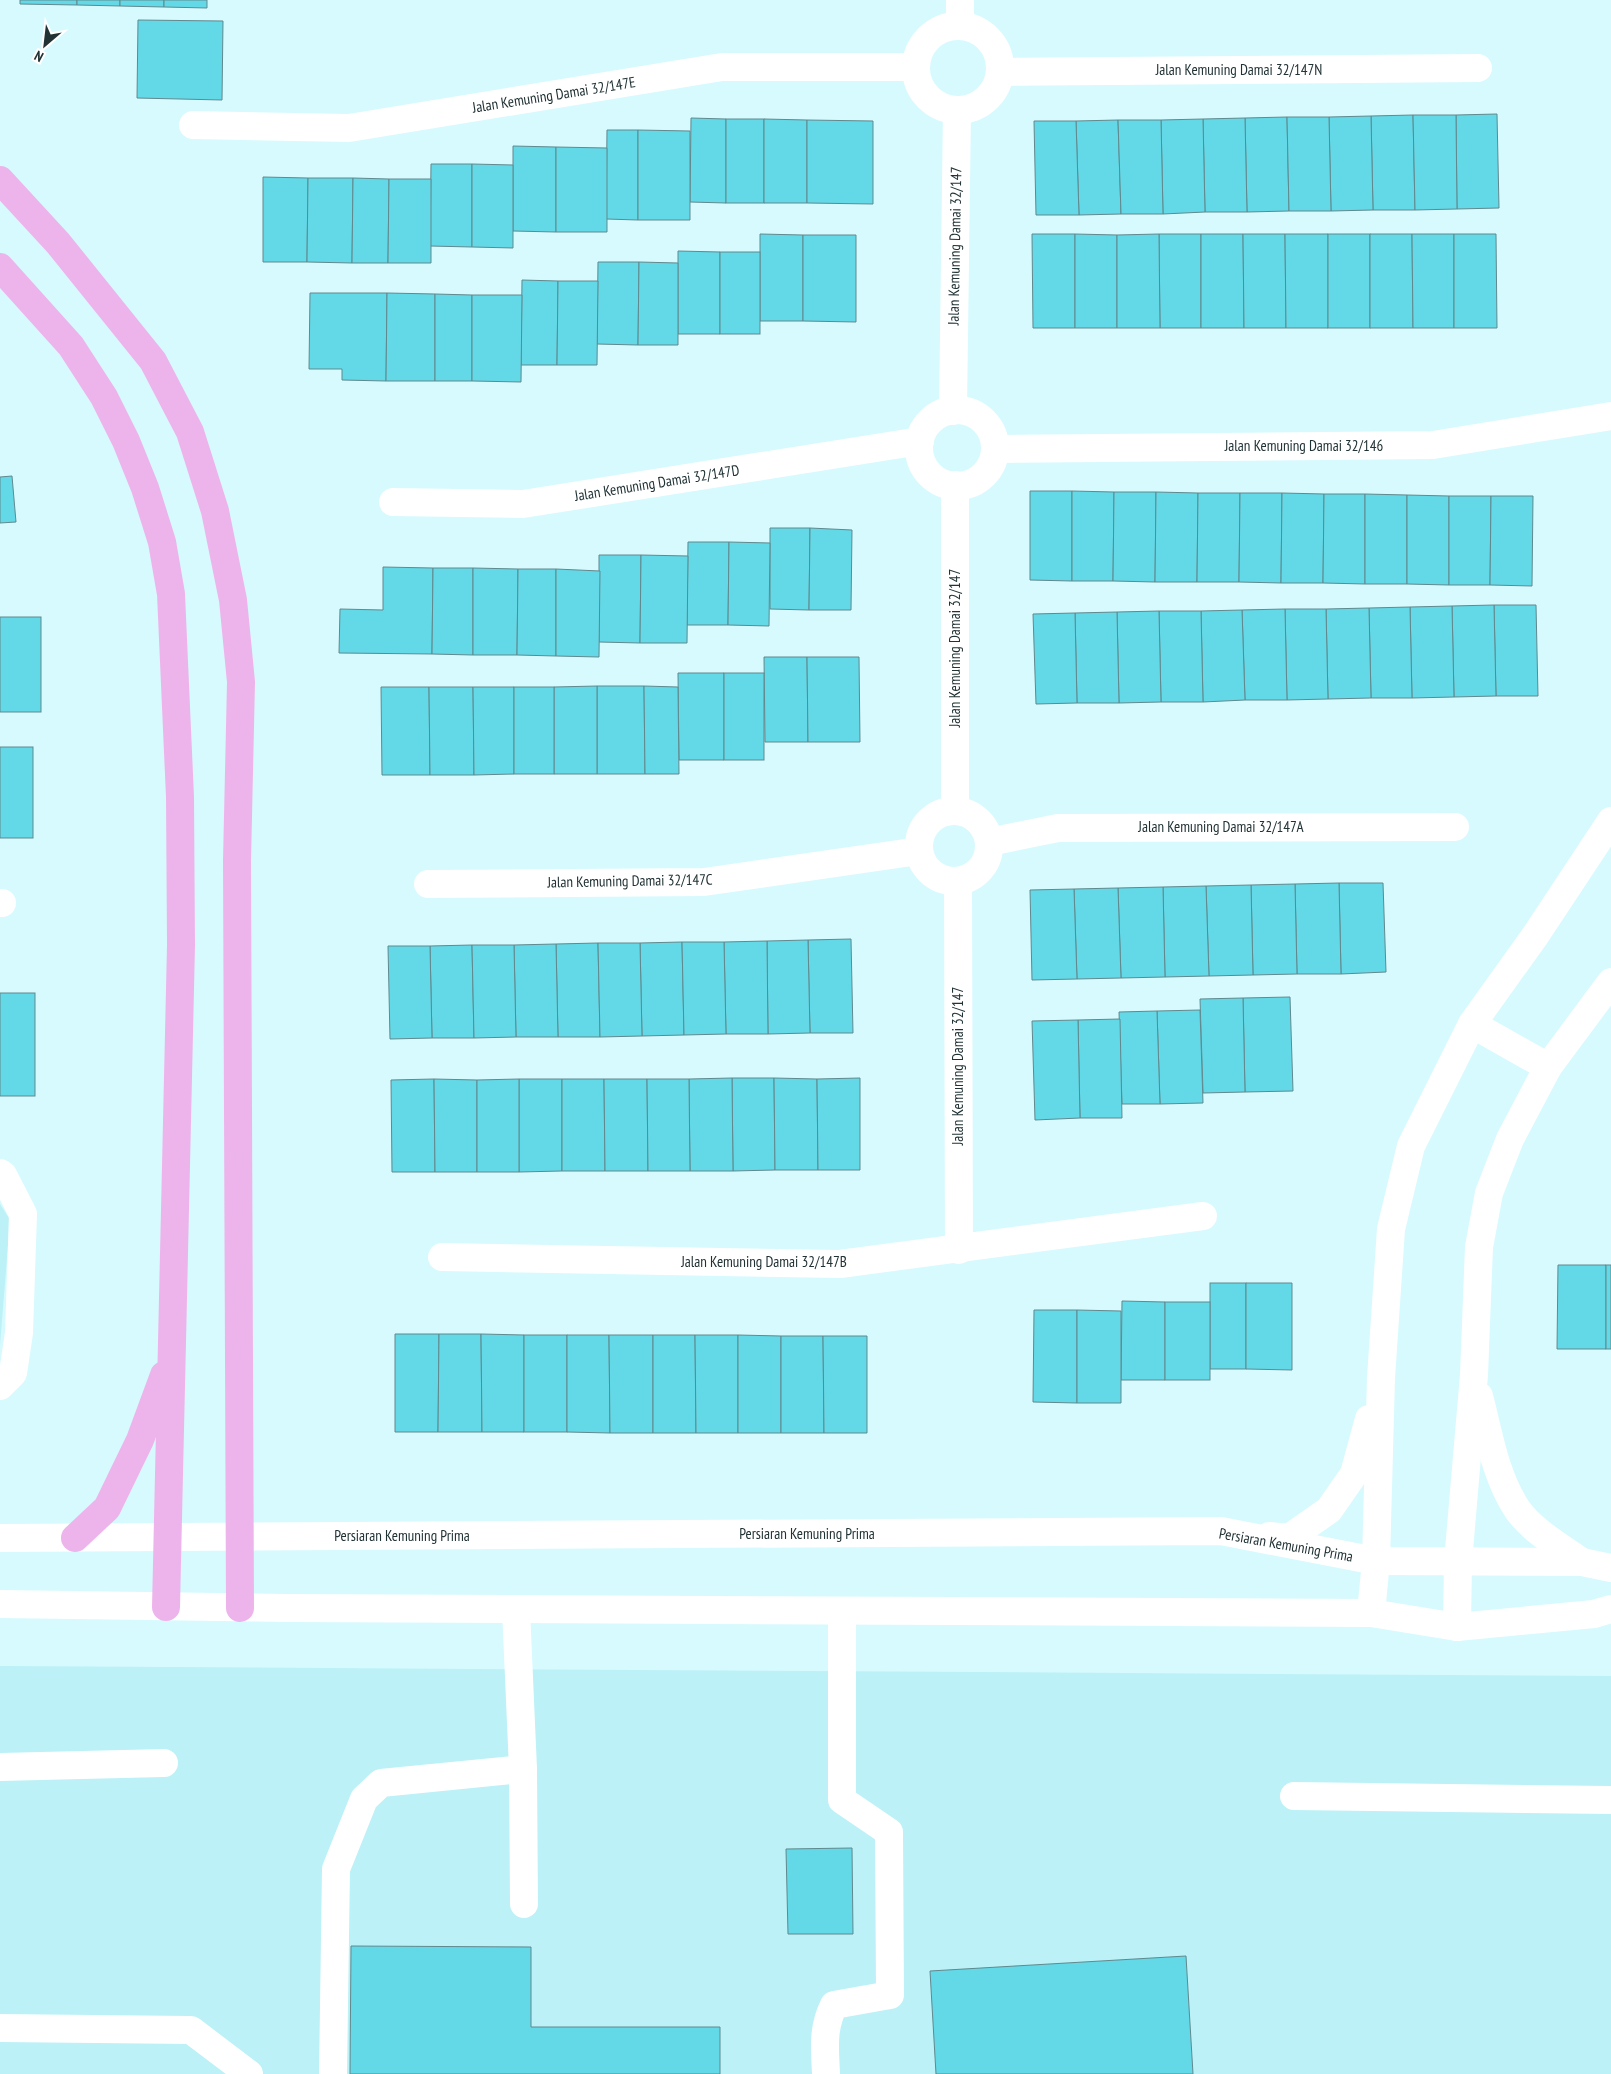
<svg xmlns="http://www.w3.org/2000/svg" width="1611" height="2074" viewBox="0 0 1611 2074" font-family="'PT Sans Narrow',sans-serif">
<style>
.built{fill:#bbf1f7}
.building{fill:#63d8e6;stroke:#60898e}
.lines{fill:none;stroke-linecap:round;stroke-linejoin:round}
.minor{stroke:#fff;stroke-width:28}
.highway{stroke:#edb4ec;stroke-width:28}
.labels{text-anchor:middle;stroke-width:4;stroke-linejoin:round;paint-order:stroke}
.street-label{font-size:15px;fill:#213235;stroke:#fff}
</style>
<rect width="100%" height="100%" fill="#d7fafe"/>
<g class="built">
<polygon points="0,1204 10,1220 0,1345"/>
<polygon points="0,1666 1611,1676 1611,2074 0,2074"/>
</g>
<g class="building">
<polygon points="20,0 77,0 77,5 20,4"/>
<polygon points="77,0 120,0 120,6 77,5"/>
<polygon points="120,0 164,0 164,7 120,6"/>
<polygon points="164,0 207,0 207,8 164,7"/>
<polygon points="138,20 223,21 222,100 137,98"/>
<polygon points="1497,114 1499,208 1457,209 1456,115"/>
<polygon points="1413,115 1415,210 1373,210 1371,116"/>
<polygon points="1413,115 1456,115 1457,209 1415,210"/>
<polygon points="1371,116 1373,210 1331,211 1329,117"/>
<polygon points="1287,117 1289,211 1247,212 1245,118"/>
<polygon points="1287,117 1329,117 1331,211 1289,211"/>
<polygon points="691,118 726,119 726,203 690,202"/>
<polygon points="1245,118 1247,212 1205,212 1203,119"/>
<rect x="726" y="119" width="38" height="84"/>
<polygon points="764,119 807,120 807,203 764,203"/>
<polygon points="1203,119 1205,212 1163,214 1161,120"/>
<polygon points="807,120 873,121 873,204 807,203"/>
<polygon points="1118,120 1121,214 1079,215 1076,121"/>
<polygon points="1118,120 1161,120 1163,214 1121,214"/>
<polygon points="1034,121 1076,121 1079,215 1036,215"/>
<polygon points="607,130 638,130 638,220 606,219"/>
<polygon points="638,130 690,131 690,220 638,220"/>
<polygon points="513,146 556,147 556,232 513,231"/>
<polygon points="556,147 607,148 607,232 556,232"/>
<polygon points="431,164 472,164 472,247 430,246"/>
<polygon points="472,164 513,165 513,248 472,247"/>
<polygon points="263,177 308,178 307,262 263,262"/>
<polygon points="308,178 353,178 352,263 307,262"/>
<polygon points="353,178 389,179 388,263 352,263"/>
<polygon points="389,179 431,179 431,263 388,263"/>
<polygon points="760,234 803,235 803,321 760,321"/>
<polygon points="1032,234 1075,234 1075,328 1033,328"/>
<polygon points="1075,234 1117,235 1117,328 1075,328"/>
<polygon points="1159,234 1201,234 1201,328 1160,328"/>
<polygon points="1159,234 1160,328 1117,328 1117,235"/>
<polygon points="1201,234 1243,234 1244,328 1201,328"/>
<polygon points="1243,234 1285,234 1286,328 1244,328"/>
<polygon points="1285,234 1328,234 1328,328 1286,328"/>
<rect x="1328" y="234" width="42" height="94"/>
<polygon points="1370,234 1412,234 1413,328 1370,328"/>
<polygon points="1412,234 1454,234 1454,328 1413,328"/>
<polygon points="1454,234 1496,234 1497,328 1454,328"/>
<polygon points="803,235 856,235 856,322 803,321"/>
<polygon points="678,251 720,252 720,334 678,334"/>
<rect x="720" y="252" width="40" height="82"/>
<polygon points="598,262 639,262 638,345 597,344"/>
<polygon points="639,262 678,263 678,345 638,345"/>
<polygon points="522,280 558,281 557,365 521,365"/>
<polygon points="558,281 598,281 597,365 557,365"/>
<polygon points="310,293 387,293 386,381 342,380 342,369 309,369"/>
<polygon points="387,293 435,294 435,381 386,381"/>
<polygon points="435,294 472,295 472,381 435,381"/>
<polygon points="472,295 522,295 521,382 472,381"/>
<polygon points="12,476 16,522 0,523 0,477"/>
<polygon points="1030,491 1072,491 1072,581 1030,580"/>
<polygon points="1072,491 1114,492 1113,581 1072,581"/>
<polygon points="1114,492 1156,492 1155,582 1113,581"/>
<polygon points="1156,492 1198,493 1197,582 1155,582"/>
<polygon points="1198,493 1240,493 1239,582 1197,582"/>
<polygon points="1240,493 1282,493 1281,583 1239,582"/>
<polygon points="1282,493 1324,494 1323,583 1281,583"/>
<polygon points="1324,494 1365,494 1365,584 1323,583"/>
<polygon points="1365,494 1407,495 1407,584 1365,584"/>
<polygon points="1407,495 1449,496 1449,585 1407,584"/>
<polygon points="1449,496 1491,496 1490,585 1449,585"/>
<polygon points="1491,496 1533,496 1532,586 1490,585"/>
<polygon points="770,528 810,528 809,610 770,609"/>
<polygon points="810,528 852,530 851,610 809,610"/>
<polygon points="688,542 729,542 728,625 687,625"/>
<polygon points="729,542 770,543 769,626 728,625"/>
<polygon points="599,555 641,555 640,643 599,642"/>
<polygon points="641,555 688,556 687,643 640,643"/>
<polygon points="383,567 433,568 432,654 339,653 340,609 383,610"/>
<polygon points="433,568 473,568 473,655 432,654"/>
<polygon points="473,568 518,569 517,655 473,655"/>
<polygon points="518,569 556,569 556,656 517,655"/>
<polygon points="556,569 600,571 599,657 556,656"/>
<polygon points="1494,605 1536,605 1538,696 1496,696"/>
<polygon points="1494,605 1496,696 1454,697 1452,606"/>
<polygon points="1452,606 1454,697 1412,698 1410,607"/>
<polygon points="1410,607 1412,698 1371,698 1369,608"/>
<polygon points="1369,608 1371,698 1328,699 1326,609"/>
<polygon points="1285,609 1326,609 1328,699 1287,700"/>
<polygon points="1285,609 1287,700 1245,700 1242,610"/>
<polygon points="1242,610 1245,700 1203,702 1201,611"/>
<polygon points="1159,611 1201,611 1203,702 1161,702"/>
<polygon points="1159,611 1161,702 1119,703 1117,612"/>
<polygon points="1117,612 1119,703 1077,703 1075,613"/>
<polygon points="1075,613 1077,703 1036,704 1033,614"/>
<rect x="0" y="617" width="41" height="95"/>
<polygon points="764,657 807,657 808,742 765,742"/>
<polygon points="807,657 859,657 860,742 808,742"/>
<polygon points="678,673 724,673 724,760 679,760"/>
<rect x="724" y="673" width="40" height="87"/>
<polygon points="597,686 644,686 645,774 597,774"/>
<polygon points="597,686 597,774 554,774 554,687"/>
<polygon points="644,686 678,687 679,774 645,774"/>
<polygon points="381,687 429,687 430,775 382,775"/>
<polygon points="429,687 473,687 474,775 430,775"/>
<polygon points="473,687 514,687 514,774 474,775"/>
<rect x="514" y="687" width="40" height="87"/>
<rect x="0" y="747" width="33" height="91"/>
<polygon points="1339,883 1383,883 1386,972 1341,974"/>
<polygon points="1339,883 1341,974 1297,974 1295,884"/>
<polygon points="1295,884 1297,974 1253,975 1251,885"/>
<polygon points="1251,885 1253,975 1209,976 1206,886"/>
<polygon points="1206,886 1209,976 1165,977 1163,887"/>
<polygon points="1163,887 1165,977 1121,978 1118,888"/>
<polygon points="1118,888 1121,978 1077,979 1074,889"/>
<polygon points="1074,889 1077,979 1032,980 1030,890"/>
<polygon points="851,939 853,1033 810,1033 808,940"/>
<polygon points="808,940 810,1033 768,1034 767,941"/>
<polygon points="767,941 768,1034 726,1034 724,942"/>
<polygon points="682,942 684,1035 642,1036 640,943"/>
<polygon points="682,942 724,942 726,1034 684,1035"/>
<polygon points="598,943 600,1037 558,1037 556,944"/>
<polygon points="598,943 640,943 642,1036 600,1037"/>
<polygon points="556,944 558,1037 516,1037 514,945"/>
<polygon points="472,945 474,1038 432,1038 430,946"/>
<polygon points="472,945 514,945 516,1037 474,1038"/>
<polygon points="388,946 430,946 432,1038 390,1039"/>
<rect x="0" y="993" width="35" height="103"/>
<polygon points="1290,997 1293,1091 1245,1092 1243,998"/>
<polygon points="1243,998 1245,1092 1203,1093 1200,999"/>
<polygon points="1200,1010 1203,1103 1160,1104 1157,1011"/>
<polygon points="1157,1011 1160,1104 1122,1104 1119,1012"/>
<polygon points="1120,1019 1122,1118 1080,1118 1078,1020"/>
<polygon points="1078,1020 1080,1118 1035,1120 1032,1021"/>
<polygon points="732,1078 774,1078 775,1170 733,1171"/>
<polygon points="732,1078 733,1171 690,1171 689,1079"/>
<polygon points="774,1078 817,1079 818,1170 775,1170"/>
<polygon points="860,1078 860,1170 818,1170 817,1079"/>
<polygon points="434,1079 435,1172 392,1172 391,1080"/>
<polygon points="434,1079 477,1080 477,1172 435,1172"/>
<polygon points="519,1079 562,1079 562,1171 519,1172"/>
<polygon points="519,1079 519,1172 477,1172 477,1080"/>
<polygon points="562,1079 604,1079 605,1171 562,1171"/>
<polygon points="604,1079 647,1079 648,1171 605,1171"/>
<polygon points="647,1079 689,1079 690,1171 648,1171"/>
<polygon points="1558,1265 1606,1265 1606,1349 1557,1349"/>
<rect x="1606" y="1265" width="5" height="84"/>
<rect x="1210" y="1283" width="36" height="86"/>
<polygon points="1246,1283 1292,1283 1292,1370 1246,1369"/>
<polygon points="1122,1301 1165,1302 1165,1380 1121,1380"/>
<rect x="1165" y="1302" width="45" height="78"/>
<polygon points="1034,1310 1077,1310 1077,1403 1033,1402"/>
<polygon points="1077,1310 1121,1311 1121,1403 1077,1403"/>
<polygon points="395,1334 439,1334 438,1432 395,1432"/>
<polygon points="439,1334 481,1334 482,1432 438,1432"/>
<polygon points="481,1334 524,1335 524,1432 482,1432"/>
<rect x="524" y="1335" width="43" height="97"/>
<polygon points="567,1335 609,1335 610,1433 567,1432"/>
<polygon points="609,1335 653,1335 653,1433 610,1433"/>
<polygon points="653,1335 695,1335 696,1433 653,1433"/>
<polygon points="695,1335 738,1335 738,1433 696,1433"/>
<polygon points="738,1335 781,1336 781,1433 738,1433"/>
<polygon points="781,1336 823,1336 824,1433 781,1433"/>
<polygon points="823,1336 867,1336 867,1433 824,1433"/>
<polygon points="852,1848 853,1934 788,1934 786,1849"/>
<polygon points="351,1946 531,1947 531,2027 720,2027 720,2074 350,2074"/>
<polygon points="1186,1956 1193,2074 936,2074 930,1971"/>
</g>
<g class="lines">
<g class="minor">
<polyline points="960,0 960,26"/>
<circle cx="958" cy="68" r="42"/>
<polyline points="1000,72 1478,68"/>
<polyline points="193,125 349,128 722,67 916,67"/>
<circle cx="957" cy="448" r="38"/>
<polyline points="953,411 957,110"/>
<polyline points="995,449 1433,445 1611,416"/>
<polyline points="955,485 955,811"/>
<polyline points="393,502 523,504 920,441"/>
<circle cx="954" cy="846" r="35"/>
<polyline points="989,842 1058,828 1455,827"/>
<polyline points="958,882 959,1250"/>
<polyline points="428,884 704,882 919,851"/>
<polyline points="0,903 2,903"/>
<polyline points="1472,1024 1548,1067"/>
<polyline points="0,1173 3,1175 23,1214 19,1333 13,1373 0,1386"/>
<polyline points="442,1257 840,1264 1203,1216"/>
<path d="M 1479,1396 C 1489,1434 1495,1476 1517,1509 C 1531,1530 1562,1548 1582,1562"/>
<polyline points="1269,1536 1289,1538 1329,1510 1354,1474 1369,1419"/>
<polyline points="0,1538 1221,1531 1376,1561 1582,1562 1611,1568"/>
<polyline points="0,1604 287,1608 1371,1613 1457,1627 1594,1614 1611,1609"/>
<polyline points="1371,1613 1376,1561 1381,1378 1391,1229 1411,1146 1472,1024 1535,936 1611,821"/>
<polyline points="1457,1627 1458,1562 1474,1375 1479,1247 1489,1193 1510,1139 1548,1067 1611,982"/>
<polyline points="0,1767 164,1763"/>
<polyline points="523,1769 524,1904"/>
<polyline points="1294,1796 1611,1800"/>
<polyline points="0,2028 191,2030 249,2074"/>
<polyline points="333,2074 336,1869 364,1799 381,1783 523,1769 516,1609"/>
<path d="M 826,2074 C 825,2048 822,2029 834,2005 L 890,1995 L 889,1832 L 842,1800 L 842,1611"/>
</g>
<g class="highway">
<polyline points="0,180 58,243 153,361 190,432 215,511 233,600 241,682 237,861 240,1608"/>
<polyline points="0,267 71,346 104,397 126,441 145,488 162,542 171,594 180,797 181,945 166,1607"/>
<polyline points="75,1538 107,1508 140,1440 164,1375"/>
</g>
</g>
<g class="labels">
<g class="street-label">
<text x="1239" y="75">Jalan Kemuning Damai 32/147N</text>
<text transform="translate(554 95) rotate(-9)" y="5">Jalan Kemuning Damai 32/147E</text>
<text transform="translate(955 246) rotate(-89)" y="5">Jalan Kemuning Damai 32/147</text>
<text x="1304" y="451">Jalan Kemuning Damai 32/146</text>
<text transform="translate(657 483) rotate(-9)" y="5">Jalan Kemuning Damai 32/147D</text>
<text transform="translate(955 648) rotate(-90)" y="5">Jalan Kemuning Damai 32/147</text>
<text x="1221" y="832">Jalan Kemuning Damai 32/147A</text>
<text transform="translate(630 881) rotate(-1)" y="5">Jalan Kemuning Damai 32/147C</text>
<text transform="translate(958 1066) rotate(-90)" y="5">Jalan Kemuning Damai 32/147</text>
<text x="764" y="1267">Jalan Kemuning Damai 32/147B</text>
<text x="807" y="1539">Persiaran Kemuning Prima</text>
<text x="402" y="1541">Persiaran Kemuning Prima</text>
<text transform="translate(1286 1545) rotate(10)" y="5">Persiaran Kemuning Prima</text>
</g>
</g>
<g transform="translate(45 45) rotate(208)" stroke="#ffffff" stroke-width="4" paint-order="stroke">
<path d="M0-4L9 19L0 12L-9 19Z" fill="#213235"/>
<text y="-8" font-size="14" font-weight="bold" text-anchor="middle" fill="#213235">N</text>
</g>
</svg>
